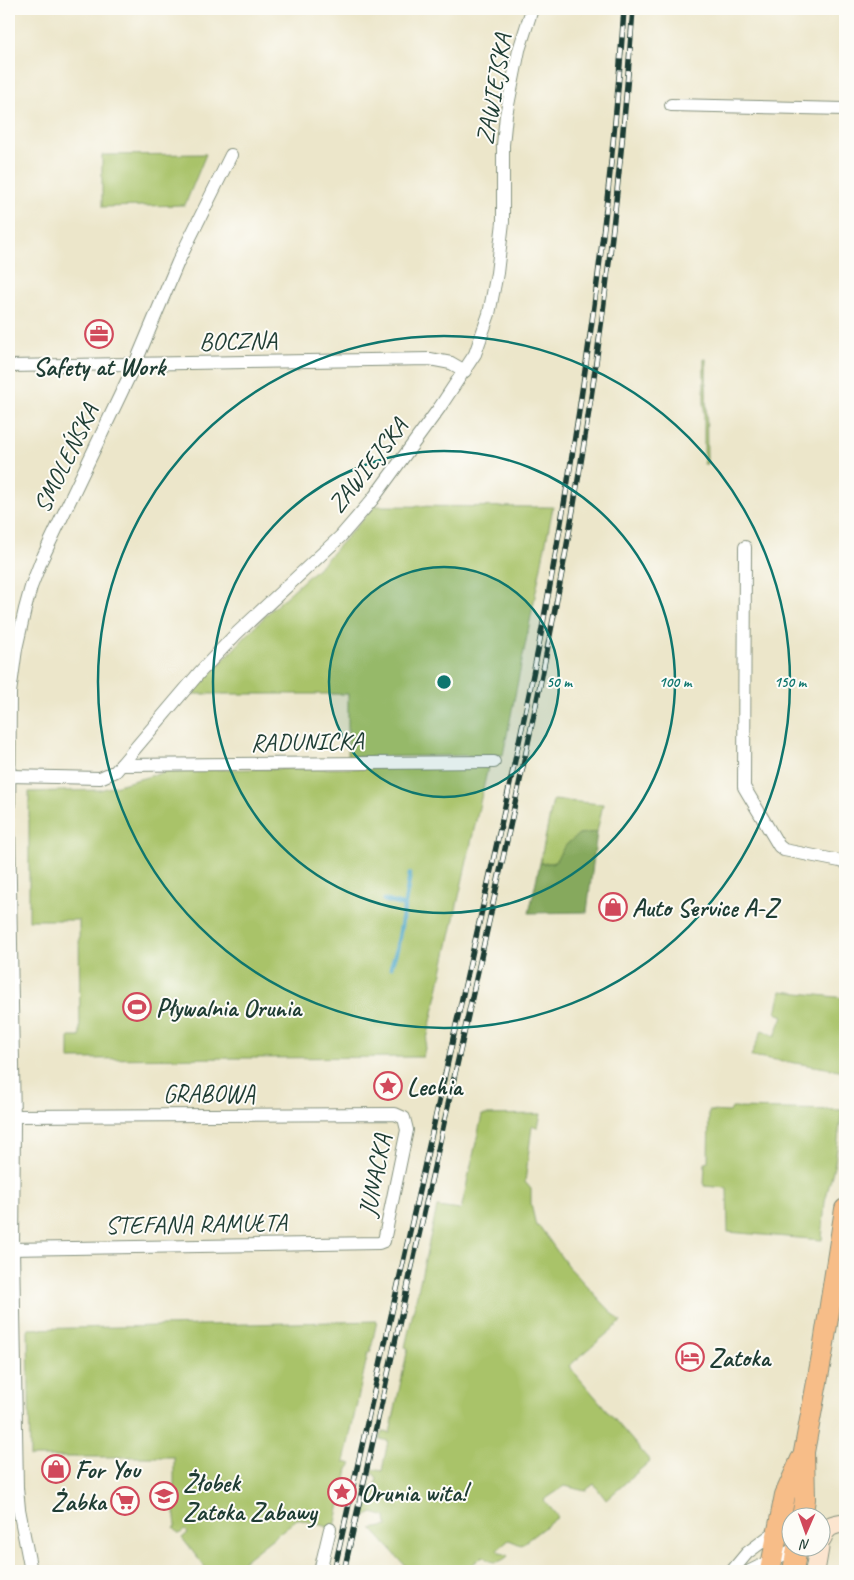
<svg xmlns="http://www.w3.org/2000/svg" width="854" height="1580" viewBox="0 0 854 1580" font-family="Caveat,sans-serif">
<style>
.green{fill:#a9c369;stroke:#64804e}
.forest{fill:#86a95d;stroke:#527348}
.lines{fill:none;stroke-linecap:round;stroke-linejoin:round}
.stream{stroke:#48a6c7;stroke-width:4.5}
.street-casing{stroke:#86927f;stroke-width:14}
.secondary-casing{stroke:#86927f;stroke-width:21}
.primary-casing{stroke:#86927f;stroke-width:22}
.street{stroke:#fff;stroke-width:12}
.secondary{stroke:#fce5cf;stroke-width:19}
.primary{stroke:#f7bd88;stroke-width:20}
.rail-casing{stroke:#1f3d34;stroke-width:5.5}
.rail{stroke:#fdfcf7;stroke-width:4;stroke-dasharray:11;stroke-linecap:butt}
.ring{fill:none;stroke:#0f766e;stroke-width:2.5}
.labels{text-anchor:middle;stroke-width:4;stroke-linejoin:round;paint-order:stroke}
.street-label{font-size:25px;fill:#1f3d34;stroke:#fdfcf7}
.poi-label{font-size:25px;font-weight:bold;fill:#1f3d34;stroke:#fdfcf7;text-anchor:start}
.centre{fill:#0f766e;stroke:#fdfcf7;stroke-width:2.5}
.ring-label{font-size:15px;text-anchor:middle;font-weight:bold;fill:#0f766e;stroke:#fdfcf7;stroke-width:4;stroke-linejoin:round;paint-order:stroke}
</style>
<rect width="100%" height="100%" fill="#fdfcf7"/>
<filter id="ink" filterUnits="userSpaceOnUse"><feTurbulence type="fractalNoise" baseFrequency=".02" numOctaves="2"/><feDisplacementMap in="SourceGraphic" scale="10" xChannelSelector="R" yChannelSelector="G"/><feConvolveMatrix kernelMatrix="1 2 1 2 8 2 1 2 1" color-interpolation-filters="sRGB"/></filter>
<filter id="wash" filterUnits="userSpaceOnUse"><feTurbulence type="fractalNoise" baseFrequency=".0096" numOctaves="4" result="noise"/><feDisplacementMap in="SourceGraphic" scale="20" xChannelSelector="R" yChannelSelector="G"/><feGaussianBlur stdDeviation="1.12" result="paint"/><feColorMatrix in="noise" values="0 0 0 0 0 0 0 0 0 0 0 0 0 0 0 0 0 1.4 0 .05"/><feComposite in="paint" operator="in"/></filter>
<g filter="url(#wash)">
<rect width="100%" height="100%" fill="#ece6ca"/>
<g class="green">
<polygon points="206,154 185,205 102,207 102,155"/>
<polygon points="704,359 706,359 707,464 704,464"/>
<polygon points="375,506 553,507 503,755 348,757 348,694 191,694 269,612 323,563"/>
<polygon points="488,767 423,1057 69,1059 69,1037 80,1037 79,920 29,920 29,792 100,790 172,770"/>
<polygon points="553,800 603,804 597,832 579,834 565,846 554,863 540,863"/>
<polygon points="781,991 845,998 845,1071 751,1056 762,1030 775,1036 783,1016 776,1013"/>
<polygon points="732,1108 842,1110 835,1163 825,1201 822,1240 728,1232 727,1188 704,1186 705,1162 708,1161 709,1111 730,1112"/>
<path d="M 541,1114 L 538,1127 L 532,1126 L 525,1182 L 531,1189 L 531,1204 L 536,1226 L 540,1227 L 567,1265 L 621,1322 L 569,1366 L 650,1461 L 606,1500 L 594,1484 L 585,1491 L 565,1486 L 544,1500 L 558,1517 L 521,1545 L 509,1540 L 497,1550 L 508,1556 C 499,1564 492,1564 483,1556 L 473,1564 L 479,1571 L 410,1571 L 372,1529 L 387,1526 L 386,1517 L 373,1513 L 364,1517 L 371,1488 L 375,1487 L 377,1478 L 372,1472 L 373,1469 L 382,1471 L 388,1441 L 380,1439 L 382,1432 L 390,1433 L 408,1348 L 405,1347 L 437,1207 L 461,1210 L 482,1115 Z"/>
<polygon points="377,1321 370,1353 368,1353 344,1462 352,1464 348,1469 334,1531 325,1526 297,1519 231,1571 208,1571 182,1538 188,1533 185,1530 179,1534 174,1528 176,1526 174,1509 174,1457 30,1457 28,1329"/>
</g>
<polygon class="forest" points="597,832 587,912 529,913 540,863 554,863 565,846 579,834"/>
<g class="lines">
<g class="stream">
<polyline points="384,900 405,906"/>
<polyline points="391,967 397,949 410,874"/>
</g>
</g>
</g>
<g filter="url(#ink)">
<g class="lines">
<defs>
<g id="street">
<polyline points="671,105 845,109"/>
<polyline points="9,366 430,359 451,363 465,371"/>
<polyline points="745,547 744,787 779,846 784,850 845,862"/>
<polyline points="121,765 494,762"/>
<polyline points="10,776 100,778 116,771 200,672 236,634 341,536 372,500 440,407 475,354 489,314 497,273 503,222 503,145 506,115 519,50 532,9"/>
<polyline points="9,1249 379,1243 384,1241 407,1130 404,1118 395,1114 13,1116"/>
<polyline points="31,1571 19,1509 17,1488 13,1249 14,1123 9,824 10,693 16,649 25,609 31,587 41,561 135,364 178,262 231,155"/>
<polyline points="320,1571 330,1529"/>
<polyline points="732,1571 747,1553 779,1529"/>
<polyline points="750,1571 797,1548"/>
</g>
<g id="secondary">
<path d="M 822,1538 C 826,1526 833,1524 845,1523"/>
<polyline points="815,1571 819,1548"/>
</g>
<g id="primary">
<polyline points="802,1518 805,1499 804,1452 823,1350 845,1209"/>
<polyline points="770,1571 785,1495 801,1459"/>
<polyline points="793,1571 797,1548"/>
</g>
</defs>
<use href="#street" class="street-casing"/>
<use href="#secondary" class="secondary-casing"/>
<use href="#primary" class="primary-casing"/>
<use href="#street" class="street"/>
<use href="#secondary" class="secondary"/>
<use href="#primary" class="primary"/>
<defs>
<g id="rail">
<path d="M 334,1571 C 377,1379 420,1186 463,994 C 489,880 515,765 538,650 C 578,439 610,224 624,9"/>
<path d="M 344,1571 C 386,1381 429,1192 471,1002 C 507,840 544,679 572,516 C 601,349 621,179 633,9"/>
</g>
</defs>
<use href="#rail" class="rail-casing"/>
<use href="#rail" class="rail"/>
</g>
</g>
<circle cx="444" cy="682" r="115" fill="#0f766e" fill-opacity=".12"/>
<g class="ring">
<circle cx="444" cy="682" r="115"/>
<circle cx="444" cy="682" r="231"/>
<circle cx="444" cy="682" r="346"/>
</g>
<defs>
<symbol id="office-ring" viewBox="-11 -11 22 22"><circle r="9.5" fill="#fdfcf7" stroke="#d1495b" stroke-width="1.5"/><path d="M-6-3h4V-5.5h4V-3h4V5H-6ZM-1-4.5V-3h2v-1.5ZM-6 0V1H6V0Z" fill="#d1495b"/></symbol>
<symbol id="shop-ring" viewBox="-11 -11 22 22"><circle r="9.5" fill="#fdfcf7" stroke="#d1495b" stroke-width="1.5"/><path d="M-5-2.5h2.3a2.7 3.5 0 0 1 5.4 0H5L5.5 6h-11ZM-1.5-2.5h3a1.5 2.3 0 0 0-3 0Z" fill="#d1495b"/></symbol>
<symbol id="stadium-ring" viewBox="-11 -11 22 22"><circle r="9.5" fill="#fdfcf7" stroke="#d1495b" stroke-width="1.5"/><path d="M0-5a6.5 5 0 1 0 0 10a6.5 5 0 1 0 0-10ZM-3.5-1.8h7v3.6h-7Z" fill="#d1495b"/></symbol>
<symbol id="sight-ring" viewBox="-11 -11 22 22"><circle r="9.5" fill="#fdfcf7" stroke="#d1495b" stroke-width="1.5"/><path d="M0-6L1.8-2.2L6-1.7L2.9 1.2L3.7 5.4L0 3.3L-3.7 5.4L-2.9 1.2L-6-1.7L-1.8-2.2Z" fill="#d1495b"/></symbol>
<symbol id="hotel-ring" viewBox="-11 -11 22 22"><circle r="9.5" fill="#fdfcf7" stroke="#d1495b" stroke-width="1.5"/><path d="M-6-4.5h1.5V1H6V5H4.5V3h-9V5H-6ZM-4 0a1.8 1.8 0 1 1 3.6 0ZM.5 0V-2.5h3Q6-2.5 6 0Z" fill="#d1495b"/></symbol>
<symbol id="school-ring" viewBox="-11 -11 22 22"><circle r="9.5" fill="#fdfcf7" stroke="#d1495b" stroke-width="1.5"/><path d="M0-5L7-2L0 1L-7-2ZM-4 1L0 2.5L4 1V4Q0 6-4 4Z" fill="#d1495b"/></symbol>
<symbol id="supermarket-ring" viewBox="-11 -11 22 22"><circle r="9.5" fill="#fdfcf7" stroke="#d1495b" stroke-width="1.5"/><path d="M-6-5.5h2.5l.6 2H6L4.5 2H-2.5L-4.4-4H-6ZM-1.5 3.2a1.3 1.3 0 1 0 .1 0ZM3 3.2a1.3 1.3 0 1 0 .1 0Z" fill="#d1495b"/></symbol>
</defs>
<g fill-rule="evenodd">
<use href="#office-ring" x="83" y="318" width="32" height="32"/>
<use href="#shop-ring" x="597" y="891" width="32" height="32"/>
<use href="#stadium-ring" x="121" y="991" width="32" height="32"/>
<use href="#sight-ring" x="372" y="1070" width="32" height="32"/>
<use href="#hotel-ring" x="674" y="1341" width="32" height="32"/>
<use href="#shop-ring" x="40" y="1453" width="32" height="32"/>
<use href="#sight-ring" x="326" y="1476" width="32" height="32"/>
<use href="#school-ring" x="148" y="1480" width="32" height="32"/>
<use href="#supermarket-ring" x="109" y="1485" width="32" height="32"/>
</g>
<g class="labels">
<g class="street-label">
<text transform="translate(493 89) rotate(-80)" y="9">ZAWIEJSKA</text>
<text transform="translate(238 340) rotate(-1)" y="9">BOCZNA</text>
<text transform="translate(65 458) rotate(-64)" y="9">SMOLEŃSKA</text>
<text transform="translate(367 465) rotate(-52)" y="9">ZAWIEJSKA</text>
<text transform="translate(307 741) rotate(-1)" y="9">RADUNICKA</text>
<text x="209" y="1102">GRABOWA</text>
<text transform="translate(374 1175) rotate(-79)" y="9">JUNACKA</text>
<text transform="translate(196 1223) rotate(-1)" y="9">STEFANA RAMUŁTA</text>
</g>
<g class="poi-label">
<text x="99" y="375" text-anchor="middle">Safety at Work</text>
<text x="632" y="916">Auto Service A-Z</text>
<text x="156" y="1016">Pływalnia Orunia</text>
<text x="407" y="1095">Lechia</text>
<text x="709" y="1366">Zatoka</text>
<text x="75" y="1478">For You</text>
<text x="183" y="1491">Żłobek<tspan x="183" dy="29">Zatoka Zabawy</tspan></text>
<text x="361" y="1501">Orunia wita!</text>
<text x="106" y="1510" text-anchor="end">Żabka</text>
</g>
</g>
<circle cx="444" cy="682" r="8" class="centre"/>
<g class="ring-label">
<text x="559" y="687">50 m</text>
<text x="675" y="687">100 m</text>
<text x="790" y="687">150 m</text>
</g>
<rect width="854" height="1580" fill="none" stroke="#fdfcf7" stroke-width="30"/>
<g transform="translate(806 1532) rotate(182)"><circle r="24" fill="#fdfcf7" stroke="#a4b0a9"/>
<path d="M0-4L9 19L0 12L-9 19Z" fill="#d1495b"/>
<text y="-8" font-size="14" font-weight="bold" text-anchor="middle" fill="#1f3d34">N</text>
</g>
</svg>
